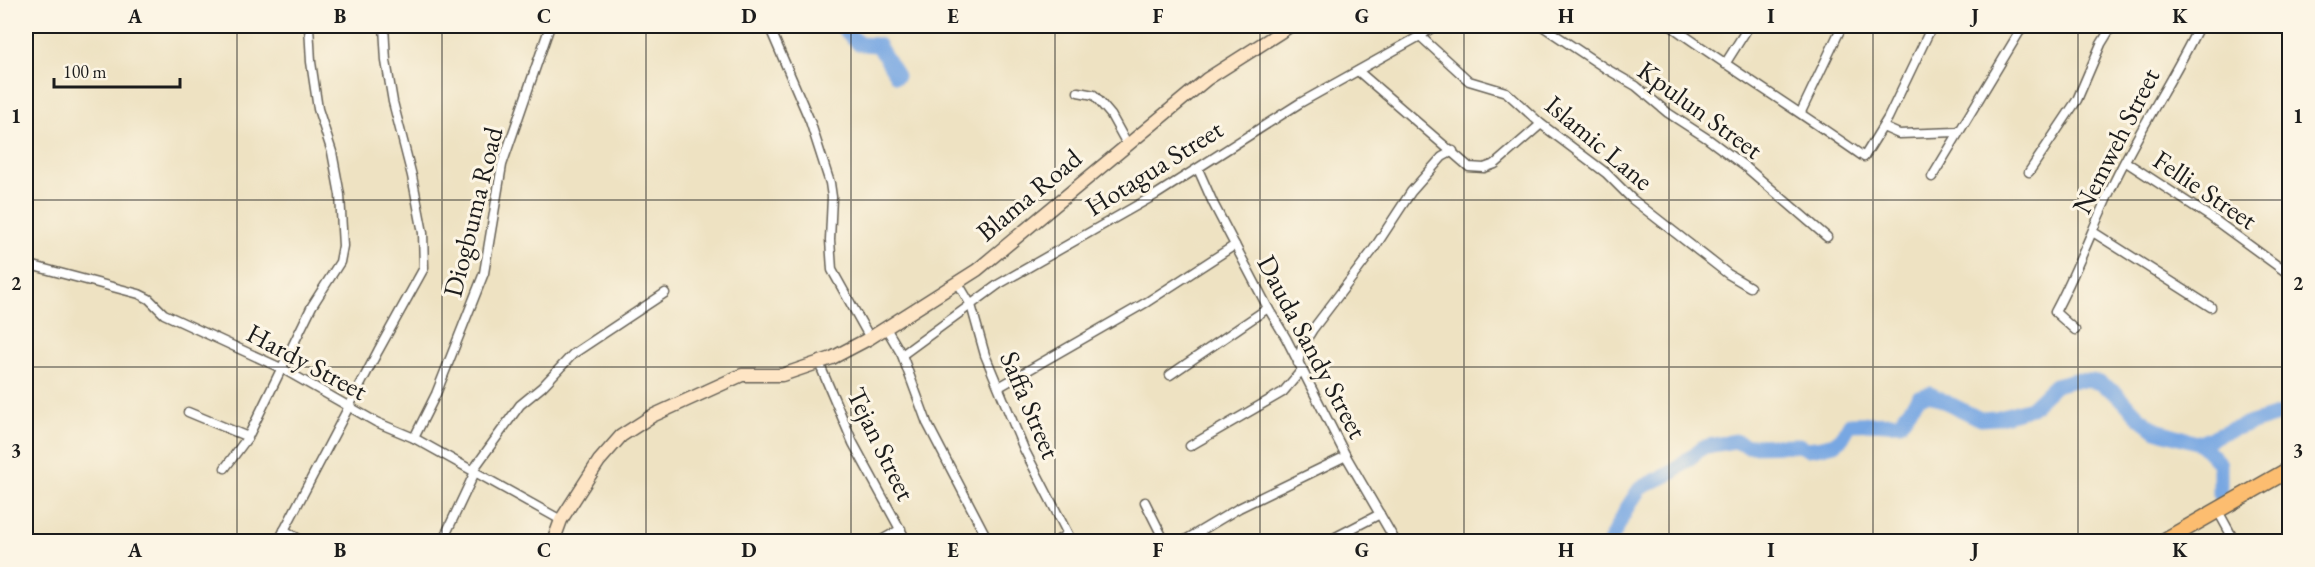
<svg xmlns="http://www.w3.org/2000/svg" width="2315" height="567" viewBox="0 0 2315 567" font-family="'EB Garamond',serif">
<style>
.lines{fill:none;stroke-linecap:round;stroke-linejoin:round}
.river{stroke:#78a7e2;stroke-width:15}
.street-casing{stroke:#666156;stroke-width:11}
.secondary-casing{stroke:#666156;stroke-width:15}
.highway-casing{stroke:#666156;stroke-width:18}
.street{stroke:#fff;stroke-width:8}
.secondary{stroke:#fee5c5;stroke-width:12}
.highway{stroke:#fcbd6f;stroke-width:15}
.grid{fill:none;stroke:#1c1c1c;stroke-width:1.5;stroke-opacity:0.55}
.labels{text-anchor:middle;stroke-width:6;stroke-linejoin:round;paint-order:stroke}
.street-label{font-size:27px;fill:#1c1c1c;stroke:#fcf5e5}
.neatline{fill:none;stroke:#1c1c1c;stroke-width:2}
.grid-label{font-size:20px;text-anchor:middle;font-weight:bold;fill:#1c1c1c}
</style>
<rect width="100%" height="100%" fill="#fcf5e5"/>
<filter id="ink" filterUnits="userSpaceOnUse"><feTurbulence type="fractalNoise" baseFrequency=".0167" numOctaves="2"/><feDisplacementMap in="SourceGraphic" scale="12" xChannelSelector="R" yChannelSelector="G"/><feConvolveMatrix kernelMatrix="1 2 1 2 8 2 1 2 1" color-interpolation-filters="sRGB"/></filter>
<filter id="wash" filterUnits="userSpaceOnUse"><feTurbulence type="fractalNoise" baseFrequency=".008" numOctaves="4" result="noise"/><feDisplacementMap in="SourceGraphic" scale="24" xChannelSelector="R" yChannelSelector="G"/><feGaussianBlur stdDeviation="1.35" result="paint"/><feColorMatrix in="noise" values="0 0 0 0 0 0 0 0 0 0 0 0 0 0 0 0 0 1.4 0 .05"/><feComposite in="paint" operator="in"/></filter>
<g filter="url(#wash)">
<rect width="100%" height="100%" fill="#eee2c2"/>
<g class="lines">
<g class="river">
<polyline points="841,26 859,44 878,45 897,76"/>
<polyline points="2200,443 2229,430 2290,411"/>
<polyline points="1610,542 1627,508 1640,488 1673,472 1703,447 1735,441 1747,446 1799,445 1808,449 1822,447 1834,444 1842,438 1850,424 1900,423 1919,397 1930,394 1980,419 1996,418 2031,408 2055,385 2075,380 2092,381 2100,383 2117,394 2139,417 2156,430 2200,443 2220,464 2220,496"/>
</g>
</g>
</g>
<g filter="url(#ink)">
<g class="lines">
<defs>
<g id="street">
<polyline points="769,26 810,121 830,183 832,197 830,240 832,270 870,338"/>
<polyline points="1542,26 1605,68 1636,86 1668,113 1708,139 1747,168 1827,237"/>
<path d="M 1671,26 C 1734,71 1800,112 1864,157 L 1888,118 L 1932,26"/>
<polyline points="1420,36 1469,81 1506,92 1541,124 1606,173 1632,199 1728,274 1750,287"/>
<polyline points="1725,64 1749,26"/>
<polyline points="1358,71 1469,167 1484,168 1495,164 1541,124"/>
<polyline points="1078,92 1094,95 1111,115 1127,144"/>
<polyline points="1801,112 1842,26"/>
<polyline points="1883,127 1899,134 1957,132"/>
<polyline points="2126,162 2212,218 2290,275"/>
<polyline points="1198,169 1214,205 1268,308 1286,338 1346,456 1396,542"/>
<polyline points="2029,172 2077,100 2101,44 2112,26"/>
<polyline points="1932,177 2023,26"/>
<polyline points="2093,232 2211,307"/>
<polyline points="26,264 139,294 149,299 164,314 283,369 376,422 414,438 561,520"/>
<polyline points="958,283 971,305 985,355 1024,449 1072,542"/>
<polyline points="886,328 902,355 927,423 989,542"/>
<path d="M 2075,330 L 2055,312 C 2076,273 2091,232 2110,191 C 2136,134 2172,82 2199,26"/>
<polyline points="902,355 999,284 1157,194 1300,103 1420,36 1435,26"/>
<polyline points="819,363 853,443 907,542"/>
<polyline points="1298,363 1302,347 1313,329 1373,250 1411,192 1442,157 1453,151"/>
<polyline points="1170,375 1268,308"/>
<polyline points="999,387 1147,302 1235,245"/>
<polyline points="188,412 248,437"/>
<polyline points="414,438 436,394 484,273 502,165 550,26"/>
<polyline points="1190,446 1283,392 1301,371"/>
<polyline points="225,468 248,437 312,306 340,262 343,246 340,195 332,152 318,109 311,62 309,26"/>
<polyline points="473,470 520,405 542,387 573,354 665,293"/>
<polyline points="1145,502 1165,542"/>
<polyline points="2218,511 2235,542"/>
<polyline points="284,530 304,542"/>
<polyline points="278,542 378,351 424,268 423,233 412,176 393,102 386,61 384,26"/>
<polyline points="442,542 475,472"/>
<polyline points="878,542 901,529"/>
<polyline points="1055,542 1067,534"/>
<polyline points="1182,542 1239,508 1346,456"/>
<polyline points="1326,542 1380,514"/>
</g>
<polyline id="secondary" points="553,542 561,520 579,492 599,461 621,436 652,416 742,375 782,375 832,358 870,338 977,270 1207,79 1290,26"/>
<polyline id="highway" points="2162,542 2290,469"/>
</defs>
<use href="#street" class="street-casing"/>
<use href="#secondary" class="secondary-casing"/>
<use href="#highway" class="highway-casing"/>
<use href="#street" class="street"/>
<use href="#secondary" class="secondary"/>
<use href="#highway" class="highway"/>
</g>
</g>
<path class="grid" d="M 237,26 L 237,542M 442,26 L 442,542M 646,26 L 646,542M 851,26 L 851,542M 1055,26 L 1055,542M 1260,26 L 1260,542M 1464,26 L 1464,542M 1669,26 L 1669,542M 1873,26 L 1873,542M 2078,26 L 2078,542M 26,200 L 2290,200M 26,367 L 2290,367"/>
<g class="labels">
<g class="street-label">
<text transform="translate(1700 110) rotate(36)" y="9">Kpulun Street</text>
<text transform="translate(2116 141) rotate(-63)" y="9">Nemweh Street</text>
<text transform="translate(1599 143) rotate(40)" y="9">Islamic Lane</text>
<text transform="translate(1154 168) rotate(-32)" y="9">Hotagua Street</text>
<text transform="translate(2205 190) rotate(34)" y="9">Fellie Street</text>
<text transform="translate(1029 195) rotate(-40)" y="9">Blama Road</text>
<text transform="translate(473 212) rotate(-76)" y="9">Diogbuma Road</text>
<text transform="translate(1312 347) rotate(62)" y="9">Dauda Sandy Street</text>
<text transform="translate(307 362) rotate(28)" y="9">Hardy Street</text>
<text transform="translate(1030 405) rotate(67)" y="9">Saffa Street</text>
<text transform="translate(881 444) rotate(64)" y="9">Tejan Street</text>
</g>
</g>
<rect width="2315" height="567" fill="none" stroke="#fcf5e5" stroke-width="66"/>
<path d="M54 78v9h126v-9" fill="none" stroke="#1c1c1c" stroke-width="3"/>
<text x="63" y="78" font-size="18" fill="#1c1c1c" stroke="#fcf5e5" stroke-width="4.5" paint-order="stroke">100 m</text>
<rect x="33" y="33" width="2249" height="501" class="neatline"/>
<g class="grid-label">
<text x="135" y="23">A</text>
<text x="340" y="23">B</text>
<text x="544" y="23">C</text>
<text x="749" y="23">D</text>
<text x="953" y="23">E</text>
<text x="1158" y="23">F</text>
<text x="1362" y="23">G</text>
<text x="1566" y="23">H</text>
<text x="1771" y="23">I</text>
<text x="1975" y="23">J</text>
<text x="2180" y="23">K</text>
<text x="16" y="123">1</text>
<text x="2298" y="123">1</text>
<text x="16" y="290">2</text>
<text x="2298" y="290">2</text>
<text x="16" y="457">3</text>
<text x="2298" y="457">3</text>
<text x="135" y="557">A</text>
<text x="340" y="557">B</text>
<text x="544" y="557">C</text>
<text x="749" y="557">D</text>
<text x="953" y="557">E</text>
<text x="1158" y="557">F</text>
<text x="1362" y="557">G</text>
<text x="1566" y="557">H</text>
<text x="1771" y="557">I</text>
<text x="1975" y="557">J</text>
<text x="2180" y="557">K</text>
</g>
</svg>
